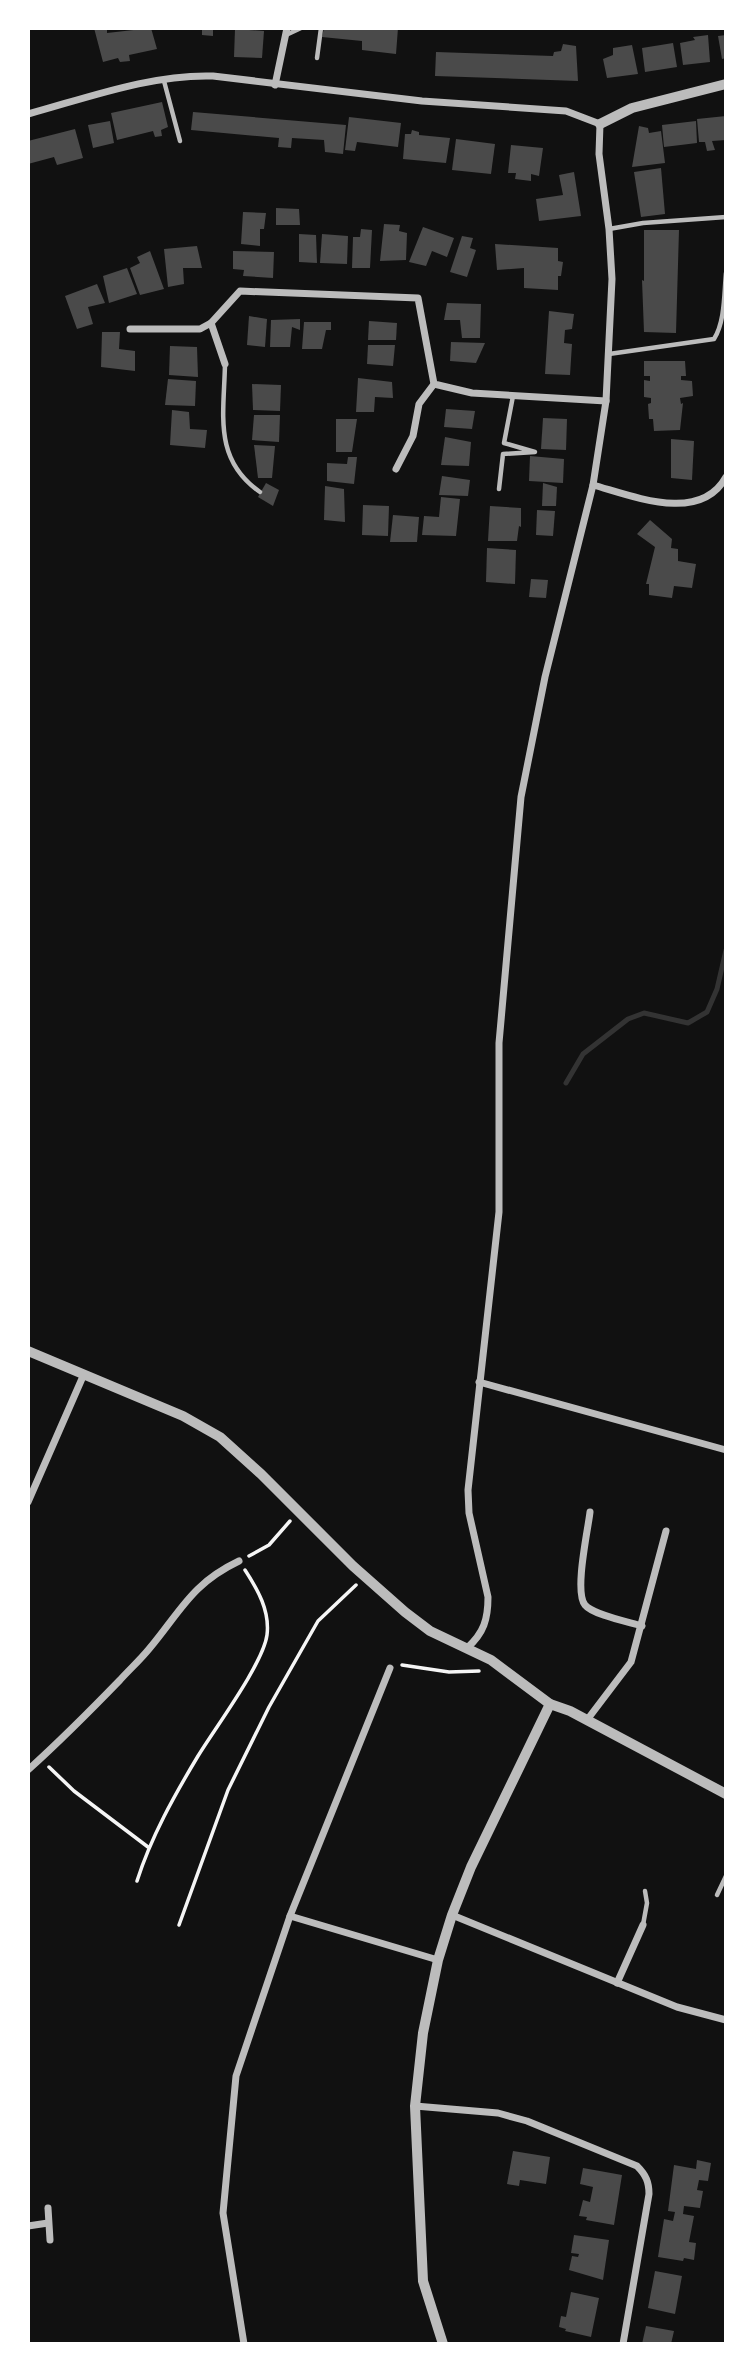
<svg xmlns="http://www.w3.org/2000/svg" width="754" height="2372" viewBox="0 0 754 2372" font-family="Montserrat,sans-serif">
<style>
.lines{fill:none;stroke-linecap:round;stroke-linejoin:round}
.stream{stroke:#333;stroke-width:5}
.building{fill:#4a4a4a}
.path{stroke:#f5f5f5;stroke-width:3.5}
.service{stroke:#bcbcbc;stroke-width:4.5}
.minor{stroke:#bcbcbc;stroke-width:7}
.tertiary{stroke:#bcbcbc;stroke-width:10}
</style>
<rect width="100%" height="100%" fill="#111"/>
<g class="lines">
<polyline class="stream" points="566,1083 583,1054 628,1019 644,1013 688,1023 707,1012 717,989 726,950"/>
</g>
<g class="building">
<polygon points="94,28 107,28 107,33 151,28 157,49 129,55 130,61 120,62 118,58 103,62"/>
<polygon points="202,28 213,28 213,36 202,35"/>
<polygon points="324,28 398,28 396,54 362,50 362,41 322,37"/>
<polygon points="235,29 264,31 262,58 234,57"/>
<polygon points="708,35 710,62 683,65 680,43 695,40 693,37"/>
<polygon points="726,35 726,58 722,59 718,36"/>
<polygon points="673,43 677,67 645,72 642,48"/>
<polygon points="563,44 576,46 578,81 435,76 436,52 553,56 554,52 561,51"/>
<polygon points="632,45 638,74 607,78 603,59 613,55 613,48"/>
<polygon points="162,102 168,127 161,130 162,136 155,137 153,131 117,140 111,113"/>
<polygon points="193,112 346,125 343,154 325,152 324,140 292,138 291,148 278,147 279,138 191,130"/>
<polygon points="726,116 726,140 712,141 715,150 707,151 705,142 699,142 697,119"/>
<polygon points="349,117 401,123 398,147 357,142 355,151 345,150"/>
<polygon points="110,121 114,143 93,148 88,125"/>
<polygon points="696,121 697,143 664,147 662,125"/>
<polygon points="639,126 648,128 649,133 661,131 665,163 632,167"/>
<polygon points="75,129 83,158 57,165 54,157 28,164 28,141"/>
<polygon points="412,130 419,132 419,135 450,138 446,163 403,159 405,134 411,134"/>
<polygon points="456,139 495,144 491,174 452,170"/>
<polygon points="511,145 543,148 539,176 531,174 531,181 515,179 516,173 508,173"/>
<polygon points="661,168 665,214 641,217 634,172"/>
<polygon points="574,172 581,216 539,221 536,199 563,195 559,175"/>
<polygon points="276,208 299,209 300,225 276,225"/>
<polygon points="243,212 266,213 264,229 260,229 260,246 241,244"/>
<polygon points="384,224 400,225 399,231 407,233 406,260 380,261"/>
<polygon points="423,227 454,238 447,257 432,251 426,266 409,262"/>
<polygon points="361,229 372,230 370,268 352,268 353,237 360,237"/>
<polygon points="644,230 679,230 676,333 644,332 642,280 644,281"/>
<polygon points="299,234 316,235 317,263 299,262"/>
<polygon points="322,234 348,236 347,264 320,263"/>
<polygon points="462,236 473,238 470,248 476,250 467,277 450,272"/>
<polygon points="495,244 558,248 558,261 563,262 561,276 558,276 558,290 524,288 524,268 497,270"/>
<polygon points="197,246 202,268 183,268 184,284 168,287 164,249"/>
<polygon points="150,251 164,289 140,295 130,268 140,263 137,257"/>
<polygon points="233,251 274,252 273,278 243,276 244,270 233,269"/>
<polygon points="127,268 137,294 109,303 103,276"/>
<polygon points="97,284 105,303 88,307 93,324 77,329 65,296"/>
<polygon points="447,303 481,304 480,338 462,338 460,320 444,320"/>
<polygon points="549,311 574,314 572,329 565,330 564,343 572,344 570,375 545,374"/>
<polygon points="249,316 267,319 265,347 247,345"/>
<polygon points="300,319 300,330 292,327 290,347 270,347 271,320"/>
<polygon points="369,321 397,323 396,340 368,340"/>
<polygon points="304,322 331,322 331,330 326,330 322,349 302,349"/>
<polygon points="102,332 120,332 119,349 135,351 135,371 101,367"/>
<polygon points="451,342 485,343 476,363 450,361"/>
<polygon points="368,345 395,345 393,366 367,364"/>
<polygon points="170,346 197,347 198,377 169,375"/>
<polygon points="644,361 685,361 686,376 681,376 681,380 692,381 693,396 680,398 681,404 683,403 680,430 654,431 653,419 649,419 648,404 651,403 651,398 644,397 644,380 650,381 650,376 644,376"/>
<polygon points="358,378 392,382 393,398 375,397 374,412 356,412"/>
<polygon points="168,379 196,381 195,406 165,405"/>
<polygon points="252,384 281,385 280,411 253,410"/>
<polygon points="446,409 475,411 472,429 444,427"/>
<polygon points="172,410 189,412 190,429 207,430 205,448 170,445"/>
<polygon points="254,415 280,415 279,442 252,440"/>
<polygon points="543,418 567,419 566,450 541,449"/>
<polygon points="336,419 357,419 352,452 336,452"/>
<polygon points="445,437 471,442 469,466 441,465"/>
<polygon points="671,439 694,441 692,480 671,478"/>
<polygon points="254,445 275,446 272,478 258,478"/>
<polygon points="530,456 564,459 563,483 529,481"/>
<polygon points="348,457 357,457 354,484 327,481 327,463 347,464"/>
<polygon points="442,476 470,480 468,496 439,495"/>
<polygon points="266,483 279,490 273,506 258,497"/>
<polygon points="543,483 557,487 556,506 542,506"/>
<polygon points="325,486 344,489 345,522 324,520"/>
<polygon points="441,497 460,499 456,536 422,535 424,516 439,517"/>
<polygon points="363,505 389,506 388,536 362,535"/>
<polygon points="490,506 521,508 521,527 519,526 517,541 488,541"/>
<polygon points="537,510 555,511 553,536 536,535"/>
<polygon points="393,515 419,517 417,542 390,542"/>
<polygon points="650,520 672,539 671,548 678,549 678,561 696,564 692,588 674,586 672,598 649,595 649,584 646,584 655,547 637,534"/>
<polygon points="487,548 516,550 515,584 486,582"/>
<polygon points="531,579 548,580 546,598 529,597"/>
<polygon points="513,2151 550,2157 546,2184 520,2180 519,2186 507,2184"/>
<polygon points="697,2160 711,2163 708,2181 699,2180 697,2190 703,2191 700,2208 684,2206 683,2214 694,2216 689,2242 696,2243 694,2260 684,2258 683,2261 658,2257 664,2219 673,2221 675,2212 668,2211 674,2165 696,2169"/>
<polygon points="583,2168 622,2175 614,2225 586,2220 587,2217 579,2216 583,2200 590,2202 593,2187 580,2184"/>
<polygon points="574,2235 609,2240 603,2280 569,2270 572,2256 578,2257 579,2254 571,2253"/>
<polygon points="655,2271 682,2276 675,2314 648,2308"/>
<polygon points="571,2292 599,2298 591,2337 565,2331 566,2329 559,2327 561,2316 566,2317"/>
<polygon points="646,2326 674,2331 671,2344 642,2344"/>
</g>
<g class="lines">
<g class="path">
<polyline points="249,1556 269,1545 290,1521"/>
<polyline points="402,1665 449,1672 479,1671"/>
<polyline points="49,1767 74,1791 148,1847"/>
<path d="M 137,1881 C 151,1837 174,1796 198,1756 C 215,1728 263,1664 267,1635 C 270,1611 258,1590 245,1570"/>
<polyline points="179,1925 228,1790 269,1707 318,1621 356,1585"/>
</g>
<g class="service">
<polyline points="286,35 301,28"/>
<polyline points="317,58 321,28"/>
<polyline points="164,81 180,141"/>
<polyline points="609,229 643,223 726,217"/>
<path d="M 609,354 L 714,339 C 725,322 724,294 726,273"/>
<path d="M 225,364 C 224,415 213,459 260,492"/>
<polyline points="499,489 503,454 535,452 504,443 513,396"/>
<polyline points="717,1895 726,1876"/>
<polyline points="643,1925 647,1903 645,1891"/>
</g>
<g class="minor">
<polyline points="275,85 287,28"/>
<path d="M 28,114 C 87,98 151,74 213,76 L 422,101 L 566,111 L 600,124 L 599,154 L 609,229 L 612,279 L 606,401 L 593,485 L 545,677 L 521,797 L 499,1043 L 499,1212 L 468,1490 L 469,1513 L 488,1597 C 488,1619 484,1633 467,1648"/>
<polyline points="130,329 200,329 211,323"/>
<polyline points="225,364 211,323 240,291 418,298 434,384 472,393 606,401"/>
<polyline points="396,469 413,436 419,404 434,384"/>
<path d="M 593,485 C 633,496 700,524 726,477"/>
<polyline points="479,1382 726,1450"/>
<polyline points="28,1502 84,1374"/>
<path d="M 590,1512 C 588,1530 574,1592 585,1605 C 593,1615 629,1622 642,1626"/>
<polyline points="587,1720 631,1662 666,1531"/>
<path d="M 28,1770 C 60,1741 90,1711 120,1680 C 129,1670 140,1660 149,1649 C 181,1611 191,1584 239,1561"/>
<polyline points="452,1915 677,2007 726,2020"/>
<polyline points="290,1916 438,1960"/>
<polyline points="617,1983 643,1925"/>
<path d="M 415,2106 L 498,2113 L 527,2121 L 637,2166 C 646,2175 649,2182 649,2194 L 623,2344"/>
<polyline points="48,2208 50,2240"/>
<polyline points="28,2226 48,2223"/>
<polyline points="244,2344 223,2213 236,2076 290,1916 390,1668"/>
</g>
<g class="tertiary">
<polyline points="600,124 632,108 726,84"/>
<polyline points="28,1351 183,1416 220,1437 261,1474 353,1566 405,1612 430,1631 491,1660 550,1704 570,1711 726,1794"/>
<polyline points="443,2344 423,2281 415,2106 423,2033 438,1960 452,1915 471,1867 550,1704"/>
</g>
</g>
<rect width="754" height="2372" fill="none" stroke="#ffffff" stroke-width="60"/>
</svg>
